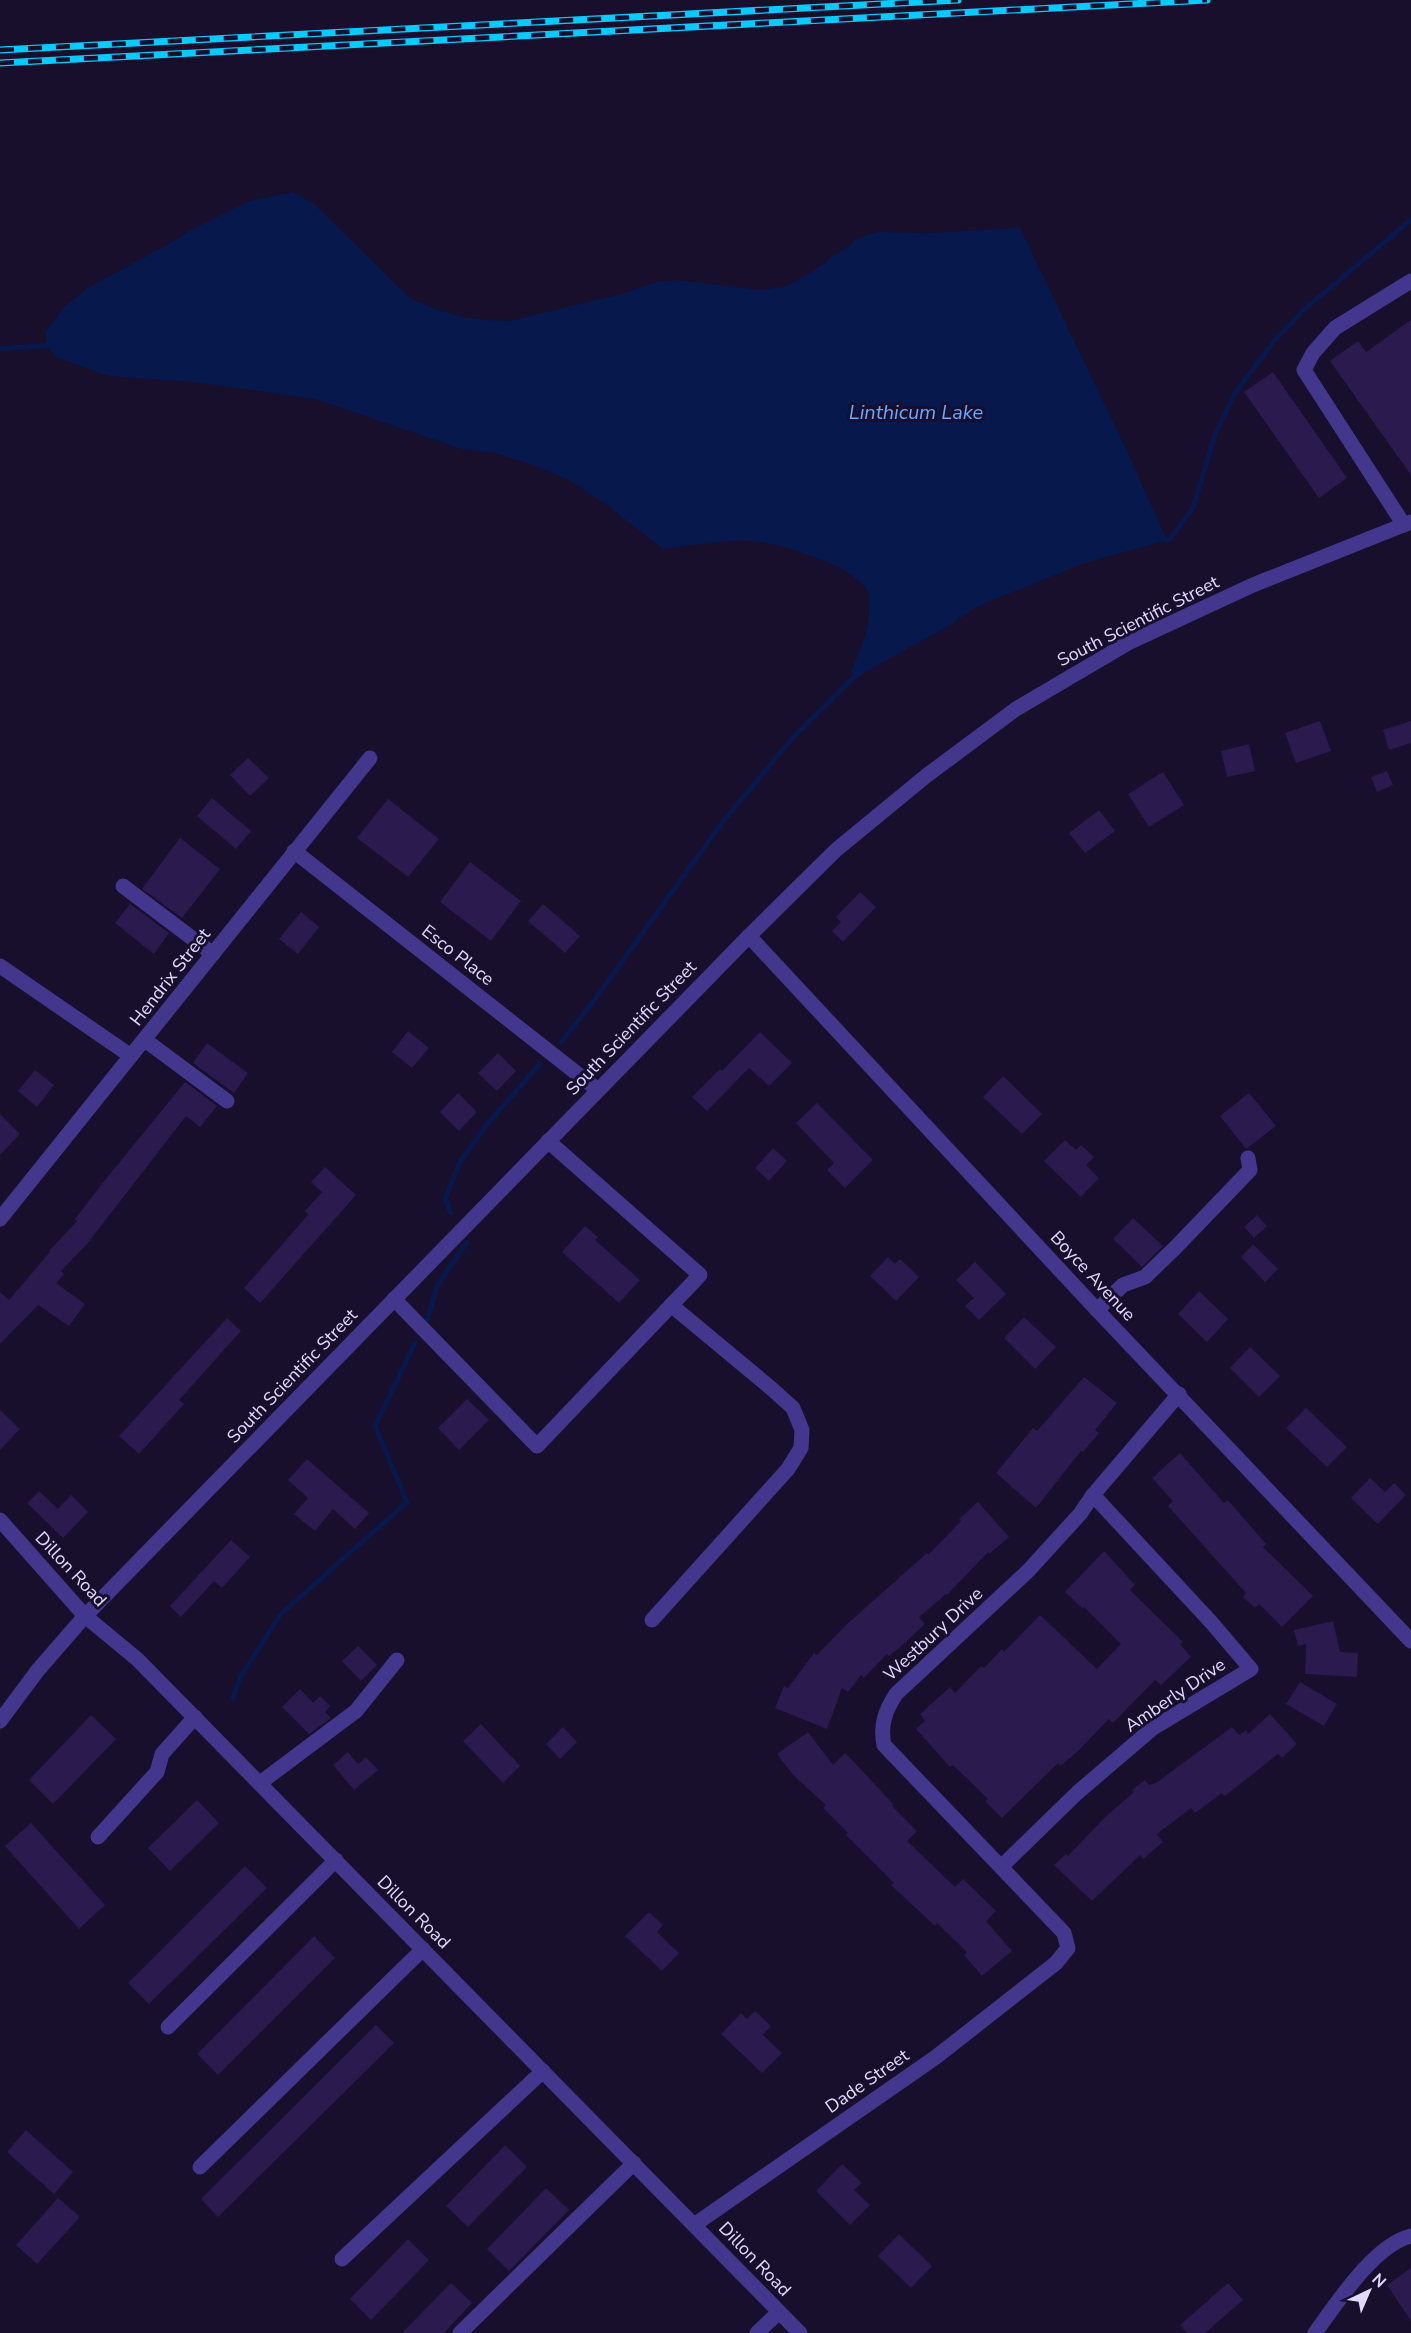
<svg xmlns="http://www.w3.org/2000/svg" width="1411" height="2333" viewBox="0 0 1411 2333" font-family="'Nunito Sans',sans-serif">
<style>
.water{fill:#07194c}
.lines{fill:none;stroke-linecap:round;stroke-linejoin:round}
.stream{stroke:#07194c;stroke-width:5}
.building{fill:#2a1a4d}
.minor{stroke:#43378d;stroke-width:15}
.rail-casing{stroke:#05ccff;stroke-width:7}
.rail{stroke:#170f2b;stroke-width:4.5;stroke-dasharray:14;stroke-linecap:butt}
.labels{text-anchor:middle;stroke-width:6;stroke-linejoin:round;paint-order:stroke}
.street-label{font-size:18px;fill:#e2d9ff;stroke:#170f2b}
.water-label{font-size:20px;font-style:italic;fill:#67a9ff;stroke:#170f2b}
</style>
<rect width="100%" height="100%" fill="#170f2b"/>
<path class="water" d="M 293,192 L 313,203 L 411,299 L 438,310 L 462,317 L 487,320 L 510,321 L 625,293 L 656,282 L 677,280 L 762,290 L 787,286 L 813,271 L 859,238 L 877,232 L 928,233 L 1020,228 L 1124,445 L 1167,540 L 1082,564 L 978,606 L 950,625 L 869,670 L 851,683 C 850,666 859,655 864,639 C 870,624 869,608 869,592 C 856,575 839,566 819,559 C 801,552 781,545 761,542 C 729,538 695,545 663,549 L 611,508 L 569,480 L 536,466 L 496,453 L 462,449 L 315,399 L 192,382 L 108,376 L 56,357 L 46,345 L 46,331 L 64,307 L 86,289 L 169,244 L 189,231 L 249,201 Z"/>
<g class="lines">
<g class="stream">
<polyline points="0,349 52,345"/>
<polyline points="1161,537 1167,540 1170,539 1193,508 1214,437 1235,393 1274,341 1307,307 1411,220"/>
<polyline points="561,1042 593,1002 721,824 796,734 854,677"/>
<polyline points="451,1213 445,1199 460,1162 488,1123 540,1064"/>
<polyline points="427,1321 437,1286 467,1242"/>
<polyline points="233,1698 240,1678 280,1615 407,1502 375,1426 415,1343"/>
</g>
</g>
<g class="building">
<polygon points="1411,320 1411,475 1330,361 1358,341 1366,352"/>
<polygon points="1273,372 1347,478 1319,498 1244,392"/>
<polygon points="1320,721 1331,751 1296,763 1285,733"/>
<polygon points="1411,721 1411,743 1389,750 1383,730"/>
<polygon points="1249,744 1255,771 1227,777 1221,751"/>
<polygon points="248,758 269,778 250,796 230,775"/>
<polygon points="1387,771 1393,785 1377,792 1371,777"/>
<polygon points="1163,772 1184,805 1149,827 1128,794"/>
<polygon points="212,798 251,831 236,849 197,816"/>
<polygon points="388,799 439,839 408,877 357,838"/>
<polygon points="1099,810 1115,831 1085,853 1069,833"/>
<polygon points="180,838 220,869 182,918 142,889"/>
<polygon points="470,862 521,901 491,941 440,902"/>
<polygon points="860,892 876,907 843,942 832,931 841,922 836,917"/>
<polygon points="130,904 169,933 154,954 115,923"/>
<polygon points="543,904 580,936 565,953 528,921"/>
<polygon points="301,912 319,927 298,954 279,939"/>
<polygon points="408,1031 429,1048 412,1068 392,1052"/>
<polygon points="760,1032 792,1063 769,1086 749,1068 707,1111 692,1097 720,1069 722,1071"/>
<polygon points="207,1043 248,1073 234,1093 193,1063"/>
<polygon points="498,1053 516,1071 497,1091 478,1073"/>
<polygon points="35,1070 54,1085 37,1107 18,1091"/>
<polygon points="1003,1076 1042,1114 1022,1134 983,1097"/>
<polygon points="185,1082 217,1106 200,1127 186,1116 87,1244 61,1271 64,1274 56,1283 85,1304 69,1326 38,1305 0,1344 0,1292 9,1300 50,1252 49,1251 77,1221 75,1219 101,1185"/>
<polygon points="458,1093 477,1112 459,1131 440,1112"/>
<polygon points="1249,1093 1276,1126 1246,1149 1220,1116"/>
<polygon points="817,1103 873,1160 845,1188 827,1170 834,1163 796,1123"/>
<polygon points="0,1114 20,1134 0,1155"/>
<polygon points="1065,1140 1076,1150 1081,1145 1094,1157 1086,1165 1099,1178 1081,1197 1044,1161"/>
<polygon points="773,1148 787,1161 769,1181 755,1168"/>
<polygon points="325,1167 356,1195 260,1303 244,1288 308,1215 305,1211 322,1192 311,1182"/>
<polygon points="1257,1215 1267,1226 1254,1238 1244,1227"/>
<polygon points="1133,1218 1163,1246 1142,1267 1113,1239"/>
<polygon points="585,1226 598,1237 595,1240 640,1280 619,1303 562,1252"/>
<polygon points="1253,1244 1278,1269 1265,1282 1241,1257"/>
<polygon points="888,1257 895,1264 900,1259 919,1277 896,1301 870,1276"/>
<polygon points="975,1262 1006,1294 979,1320 965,1306 974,1298 956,1280"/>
<polygon points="1199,1291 1228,1319 1207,1342 1178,1314"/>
<polygon points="1024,1317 1056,1347 1035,1369 1004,1338"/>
<polygon points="227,1318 241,1331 179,1400 184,1404 139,1454 119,1436"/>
<polygon points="1250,1347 1280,1376 1259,1397 1230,1368"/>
<polygon points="1084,1377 1117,1403 1095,1430 1099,1433 1083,1452 1081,1451 1036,1508 996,1473 1033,1428 1037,1431"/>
<polygon points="467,1399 489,1420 459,1450 438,1428"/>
<polygon points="1306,1408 1347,1447 1327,1467 1286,1428"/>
<polygon points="0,1410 20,1429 0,1450"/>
<polygon points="1180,1453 1224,1503 1228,1500 1266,1544 1263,1547 1313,1596 1282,1627 1259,1604 1255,1608 1243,1597 1246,1593 1168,1506 1173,1501 1152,1478"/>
<polygon points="307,1459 369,1513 355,1529 333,1509 315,1531 294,1514 308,1498 288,1480"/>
<polygon points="1370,1478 1385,1492 1394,1483 1406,1495 1378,1524 1351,1498"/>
<polygon points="39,1491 58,1509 71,1495 88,1512 63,1538 27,1503"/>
<polygon points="978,1502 1009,1537 989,1554 988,1552 947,1595 946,1594 919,1617 925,1624 900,1647 889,1656 887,1654 864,1678 861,1675 848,1692 842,1688 827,1729 775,1708 784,1686 788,1688 814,1653 817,1655 847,1624 927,1553 928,1555 961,1521 959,1519"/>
<polygon points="231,1540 250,1557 222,1588 214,1581 181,1617 170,1606"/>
<polygon points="1104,1551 1135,1585 1130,1590 1183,1642 1180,1644 1191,1657 1161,1685 1155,1680 1113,1723 1109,1719 1077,1752 1060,1766 1058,1763 1002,1818 985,1801 988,1799 953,1765 950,1767 916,1729 925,1721 920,1714 950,1687 955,1693 981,1666 984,1668 1002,1649 1004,1652 1040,1615 1097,1669 1121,1644 1084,1607 1083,1609 1065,1592"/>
<polygon points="1333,1621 1340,1652 1358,1653 1357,1677 1305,1674 1306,1644 1298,1646 1294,1630"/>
<polygon points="358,1646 377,1665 361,1681 342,1661"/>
<polygon points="1300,1682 1337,1704 1324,1726 1286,1704"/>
<polygon points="300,1689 313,1703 320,1696 330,1706 325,1712 331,1718 309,1734 282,1707"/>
<polygon points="1270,1714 1297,1744 1282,1758 1278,1754 1225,1796 1222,1793 1195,1813 1191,1808 1157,1834 1163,1842 1143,1859 1140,1855 1092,1901 1054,1865 1066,1854 1068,1856 1104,1818 1134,1792 1132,1790 1145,1780 1149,1785 1156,1783 1232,1727 1239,1735 1246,1730 1248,1734"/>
<polygon points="91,1715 116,1739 53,1804 29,1780"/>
<polygon points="481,1724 520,1766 503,1783 463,1741"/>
<polygon points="563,1727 577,1742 560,1759 546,1744"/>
<polygon points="808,1732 833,1765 845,1753 855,1763 894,1805 892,1806 917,1831 907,1841 955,1887 963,1879 996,1911 986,1921 1012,1951 982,1976 964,1955 967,1952 937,1923 935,1926 891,1885 894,1883 846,1835 848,1833 823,1808 826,1805 794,1776 777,1754"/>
<polygon points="348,1752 358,1764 366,1757 378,1770 354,1790 333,1765"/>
<polygon points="197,1800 219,1823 170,1871 148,1848"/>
<polygon points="31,1823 105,1905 79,1929 5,1846"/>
<polygon points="245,1866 267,1888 149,2004 128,1983"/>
<polygon points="649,1912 663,1925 657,1932 679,1953 662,1971 625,1936"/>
<polygon points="314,1936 335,1958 218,2075 197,2054"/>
<polygon points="755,2011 771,2026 763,2035 782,2053 762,2073 721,2034 741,2013 747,2019"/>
<polygon points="376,2025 394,2043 218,2217 201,2199"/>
<polygon points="26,2130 73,2172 54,2194 7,2152"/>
<polygon points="505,2145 527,2167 468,2227 446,2206"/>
<polygon points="842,2164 862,2183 854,2190 870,2205 850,2225 816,2191"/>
<polygon points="546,2188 569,2210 509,2271 487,2249"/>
<polygon points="58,2198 80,2217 37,2264 16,2245"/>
<polygon points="899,2234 932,2266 911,2288 878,2256"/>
<polygon points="408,2239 429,2260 371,2320 350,2299"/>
<polygon points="1411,2268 1411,2321 1387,2285"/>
<polygon points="451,2283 472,2303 444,2333 402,2333"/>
<polygon points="1228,2283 1243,2300 1205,2333 1187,2333 1180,2325"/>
</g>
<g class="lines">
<g class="minor">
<polyline points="1404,525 1304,370 1313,353 1335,328 1411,281"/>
<polyline points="294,851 598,1090"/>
<polyline points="123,886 213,954"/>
<polyline points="749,936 1097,1310 1411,1641"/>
<polyline points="0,966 131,1056"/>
<polyline points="145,1040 227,1101"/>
<polyline points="0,1219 370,758"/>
<polyline points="394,1299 537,1446 700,1275 548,1141"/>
<polyline points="1097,1310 1123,1285 1145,1277 1175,1248 1250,1170 1248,1158"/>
<polyline points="0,1520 85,1616 137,1659 800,2333"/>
<polyline points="652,1620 788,1469 801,1448 802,1430 793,1408 772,1389 671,1305"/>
<polyline points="0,1721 38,1670 85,1616 749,936 836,850 926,776 1016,709 1128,643 1253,585 1411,522"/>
<polyline points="260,1783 356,1711 397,1660"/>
<polyline points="98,1837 157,1772 162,1754 195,1717"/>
<polyline points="1002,1866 1077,1793 1153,1728 1251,1669 1211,1622 1093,1495"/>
<polyline points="168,2027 336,1860"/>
<polyline points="200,2167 423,1949"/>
<path d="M 694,2225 L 936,2057 L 1056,1963 L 1068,1948 L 1064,1933 L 884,1745 C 880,1725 885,1711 896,1694 L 1028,1571 L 1080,1514 L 1093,1495 L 1179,1394"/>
<polyline points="342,2259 543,2071"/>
<polyline points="460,2333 634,2163"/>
<polyline points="757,2333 779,2312"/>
<path d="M 1315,2333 C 1336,2304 1375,2244 1411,2236"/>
</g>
<defs>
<g id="rail">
<polyline points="0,50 958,0"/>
<polyline points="0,63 1207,0"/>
</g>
</defs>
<use href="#rail" class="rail-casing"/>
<use href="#rail" class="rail"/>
</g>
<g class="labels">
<g class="street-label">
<text transform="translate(1138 621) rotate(-27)" y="6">South Scientific Street</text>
<text transform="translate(458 955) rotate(38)" y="6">Esco Place</text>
<text transform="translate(170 977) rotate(-52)" y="6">Hendrix Street</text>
<text transform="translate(631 1028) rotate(-46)" y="6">South Scientific Street</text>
<text transform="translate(1093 1276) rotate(47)" y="6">Boyce Avenue</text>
<text transform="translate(292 1376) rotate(-46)" y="6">South Scientific Street</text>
<text transform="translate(71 1569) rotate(47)" y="6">Dillon Road</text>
<text transform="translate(933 1634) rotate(-43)" y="6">Westbury Drive</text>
<text transform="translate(1175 1695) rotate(-34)" y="6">Amberly Drive</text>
<text transform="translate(414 1912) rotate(45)" y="6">Dillon Road</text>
<text transform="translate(867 2081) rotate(-35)" y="6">Dade Street</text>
<text transform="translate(755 2259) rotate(46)" y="6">Dillon Road</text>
</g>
<g class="water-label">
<text x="916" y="419">Linthicum Lake</text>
</g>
</g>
<g transform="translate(1369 2291) rotate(44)" stroke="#170f2b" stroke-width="4.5" paint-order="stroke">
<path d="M0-4.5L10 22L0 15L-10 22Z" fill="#e2d9ff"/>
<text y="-9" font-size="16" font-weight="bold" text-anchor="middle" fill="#e2d9ff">N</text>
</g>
</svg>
